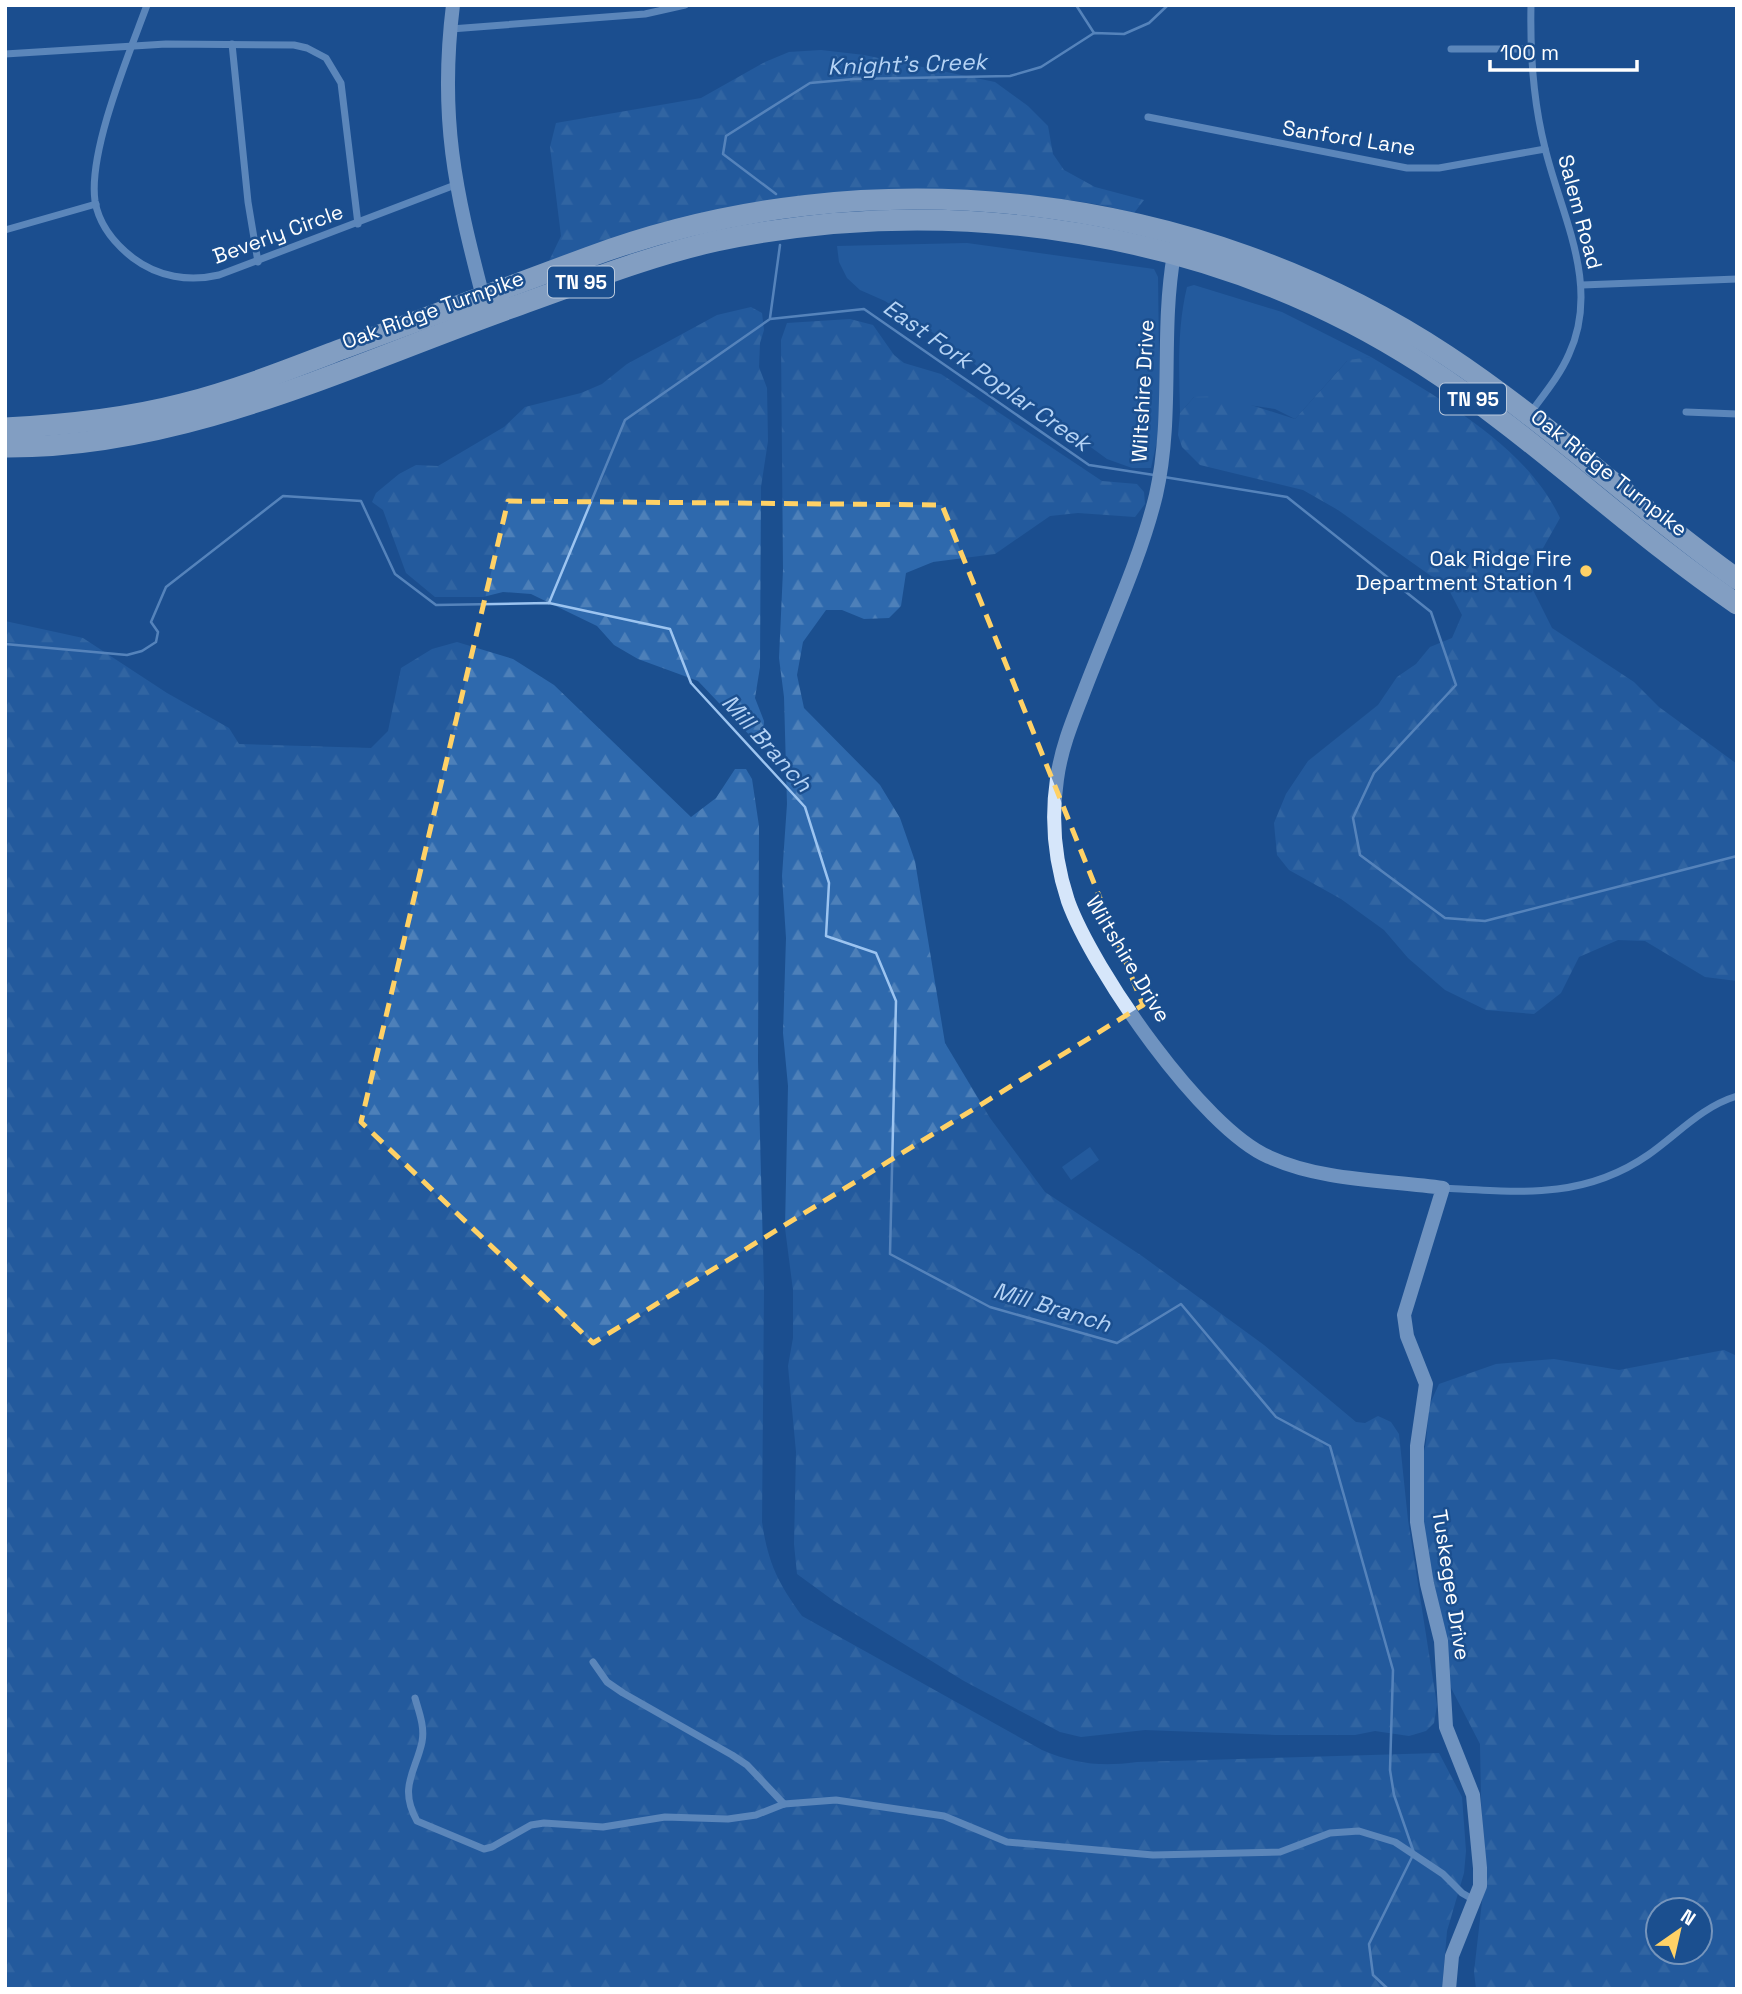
<svg xmlns="http://www.w3.org/2000/svg" width="1742" height="1994" viewBox="0 0 1742 1994" font-family="'Space Grotesk',sans-serif">
<style>
.green{fill:#2e69ad}
.forest{fill:url(#forest-firs);fill-rule:evenodd}
.lines{fill:none;stroke-linecap:round;stroke-linejoin:round}
.stream{stroke:#9cc4f0;stroke-width:2.5}
.street{stroke:#a9c9ee;stroke-width:7}
.secondary{stroke:#d6e6fa;stroke-width:14}
.highway{stroke:#fff;stroke-width:21}
.marked{fill:none;stroke:#ffd166;stroke-width:5;stroke-dasharray:14 9;stroke-linejoin:round}
.poi-dot{fill:#ffd166;stroke:#1b4f8f;stroke-width:2.5}
.labels{text-anchor:middle;stroke-width:5;stroke-linejoin:round;paint-order:stroke}
.shield{fill:#1b4f8f;stroke:#bbcadd;stroke-width:2}
.shield-label{font-size:19px;font-weight:bold;fill:#fff}
.street-label{font-size:21px;fill:#fff;stroke:#1b4f8f}
.poi-label{font-size:21px;fill:#fff;stroke:#1b4f8f;text-anchor:end}
.water-label{font-size:23px;font-style:italic;fill:#b5d3f5;stroke:#1b4f8f}
</style>
<defs>
<pattern id="forest-firs" width="22" height="20" patternUnits="userSpaceOnUse" patternTransform="scale(1.75)"><rect width="22" height="20" fill="#2e69ad"/><path d="M5 1l3.5 6h-7zM16 11l3.5 6h-7z" fill="#4d80b9"/></pattern>
</defs>
<rect width="100%" height="100%" fill="#1b4f8f"/>
<g class="green">
<polygon points="967,243 1154,269 1158,277 1160,427 1151,468 1132,468 1107,459 1036,407 987,376 962,352 885,301 860,290 847,278 839,262 837,246"/>
<path d="M 1194,285 L 1282,312 L 1371,357 L 1347,361 L 1295,419 L 1275,409 L 1194,397 L 1180,413 C 1179,371 1177,328 1187,287 Z"/>
<polygon points="1090,1147 1099,1160 1071,1180 1062,1167"/>
</g>
<g class="forest">
<path d="M 821,50 L 864,55 L 995,82 L 1028,106 L 1048,126 L 1053,154 L 1064,170 L 1095,187 L 1144,200 L 1134,213 C 1095,202 1053,198 1013,194 C 849,178 702,206 549,261 L 561,236 L 550,147 L 556,123 L 701,98 L 765,62 L 789,52 Z"/>
<polygon points="751,307 762,313 764,330 760,343 759,367 767,388 768,441 761,487 760,667 755,698 764,721 763,742 757,743 698,681 638,659 614,645 597,626 531,594 503,592 483,597 435,597 406,573 383,510 372,502 376,493 399,474 416,465 438,466 504,427 525,407 581,393 602,384 627,364 717,315"/>
<polygon points="850,319 873,325 894,355 904,363 941,374 1102,481 1137,484 1144,492 1145,504 1135,517 1078,513 1050,516 995,554 933,562 906,573 901,606 889,618 864,619 842,610 826,610 803,642 797,675 804,708 880,785 900,818 915,861 945,1043 990,1118 1045,1192 1142,1256 1264,1345 1356,1422 1365,1423 1378,1416 1391,1422 1399,1434 1408,1520 1437,1705 1434,1723 1426,1731 1409,1736 1375,1731 1355,1735 1276,1735 1145,1730 1081,1737 1060,1732 964,1681 834,1601 797,1574 794,1544 796,1452 788,1366 793,1338 793,1290 785,1228 788,1086 783,1033 786,938 782,876 787,804 784,697 779,658 783,570 781,340 787,323"/>
<path d="M 1371,357 C 1438,398 1526,445 1560,518 L 1534,564 L 1531,586 L 1552,628 L 1634,682 L 1659,707 L 1737,764 L 1737,981 L 1705,977 L 1645,941 L 1618,940 L 1579,957 L 1561,993 L 1534,1014 L 1486,1010 L 1445,990 L 1408,958 L 1384,930 L 1341,899 L 1289,870 L 1277,855 L 1274,823 L 1286,794 L 1308,761 L 1378,705 L 1397,677 L 1416,664 L 1430,647 L 1452,638 L 1462,615 L 1448,588 L 1338,510 L 1303,490 L 1200,465 L 1182,447 L 1178,435 L 1180,413 L 1194,397 L 1223,396 L 1295,419 L 1348,360 Z"/>
<path d="M 5,621 L 83,638 L 167,693 L 229,728 L 239,744 L 371,748 L 388,731 L 401,668 L 432,649 L 457,642 L 513,659 L 554,685 L 691,817 L 716,798 L 735,769 L 746,769 L 752,779 L 759,826 L 758,1061 L 764,1287 L 762,1522 C 768,1563 778,1583 802,1616 L 1042,1750 C 1075,1764 1101,1767 1137,1762 L 1439,1753 L 1462,1797 L 1466,1851 L 1464,1873 L 1447,1931 L 1442,1989 L 5,1989 Z"/>
<path d="M 1724,1350 L 1737,1356 L 1737,1989 L 1476,1989 L 1474,1972 L 1483,1893 L 1480,1744 L 1447,1680 L 1423,1524 L 1421,1463 L 1426,1443 L 1429,1406 L 1439,1384 L 1496,1364 L 1554,1359 L 1619,1370 ZM 1658,1910 L 1700,1910 L 1700,1952 L 1658,1952 Z"/>
</g>
<g class="lines">
<g class="stream">
<polyline points="1076,5 1094,33"/>
<polyline points="776,194 723,154 726,136 810,83 854,79 1010,76 1041,67 1094,33 1124,34 1149,23 1168,5"/>
<polyline points="770,318 780,245"/>
<polyline points="1164,477 1287,497 1431,612 1456,685 1374,773 1353,818 1360,855 1445,918 1485,921 1737,856"/>
<polyline points="549,603 625,420 770,319 864,309 1089,465 1154,475"/>
<polyline points="5,644 127,655 142,651 156,642 158,632 151,622 166,587 283,496 361,501 395,574 436,605 549,603 670,629 691,683 805,807 829,883 826,936 876,953 896,1001 890,1254 990,1307 1117,1343 1181,1304 1276,1417 1330,1446 1393,1670 1390,1770 1394,1795 1414,1853 1369,1944 1373,1975 1388,1989"/>
</g>
<g class="street">
<path d="M 147,5 C 129,54 88,151 95,201 C 99,225 115,244 133,258 C 158,277 189,282 219,275 L 455,185"/>
<path d="M 1531,5 C 1530,53 1533,101 1545,148 C 1561,215 1601,285 1569,354 C 1560,375 1545,393 1531,412"/>
<polyline points="451,29 645,14 685,5"/>
<polyline points="232,44 248,202 258,262"/>
<polyline points="1451,49 1530,49"/>
<polyline points="5,54 166,44 294,45 307,48 326,58 341,83 358,224"/>
<polyline points="1148,117 1407,168 1439,168 1545,149"/>
<polyline points="5,230 96,204"/>
<polyline points="1582,285 1737,279"/>
<polyline points="1686,412 1737,414"/>
<path d="M 1443,1188 C 1518,1192 1583,1200 1648,1155 C 1678,1134 1701,1107 1737,1096"/>
<polyline points="593,1662 607,1682 623,1693 732,1755 747,1765 784,1804"/>
<path d="M 415,1698 C 419,1712 425,1727 422,1742 C 416,1771 398,1787 417,1821 L 484,1849 L 492,1847 L 531,1825 L 544,1823 L 603,1827 L 665,1817 L 728,1819 L 756,1815 L 784,1804 L 836,1800 L 944,1816 L 1007,1842 L 1153,1855 L 1280,1852 L 1330,1833 L 1359,1831 L 1395,1842 L 1443,1874 L 1462,1893 L 1474,1900"/>
</g>
<g class="secondary">
<path d="M 453,5 C 439,117 455,190 483,297"/>
<path d="M 1174,254 C 1160,334 1174,415 1156,495 C 1140,561 1107,630 1083,694 C 1072,722 1061,749 1057,779 C 1051,819 1055,862 1068,901 C 1093,970 1202,1128 1269,1157 C 1321,1181 1386,1180 1443,1188 L 1404,1315 L 1407,1336 L 1426,1384 L 1417,1446 L 1417,1522 L 1427,1584 L 1441,1641 L 1446,1727 L 1473,1795 L 1480,1868 L 1480,1886 L 1452,1956 L 1449,1989"/>
</g>
<g class="highway">
<path d="M 5,428 C 65,425 124,419 182,404 C 237,390 290,369 342,349 C 425,318 507,287 589,257 C 869,153 1197,191 1446,355 C 1548,422 1637,508 1737,579"/>
<path d="M 5,447 C 186,448 352,364 519,305 C 584,282 649,256 716,241 C 955,191 1216,231 1422,364 C 1534,436 1628,530 1737,604"/>
</g>
</g>
<path d="M0 0H1742V1994H0ZM 508,501 L 942,505 L 1143,1005 L 593,1343 L 361,1122 Z" fill="#1b4f8f" fill-opacity=".55" fill-rule="evenodd"/>
<path class="marked" d="M 508,501 L 942,505 L 1143,1005 L 593,1343 L 361,1122 Z"/>
<circle class="poi-dot" cx="1586" cy="571" r="7"/>
<g class="labels">
<g class="shield">
<rect x="548" y="266.5" width="66" height="31" rx="5"/>
<rect x="1440" y="383.5" width="66" height="31" rx="5"/>
</g>
<g class="shield-label">
<text x="581" y="289">TN 95</text>
<text x="1473" y="406">TN 95</text>
</g>
<g class="street-label">
<text transform="translate(1349 138) rotate(9)" y="7">Sanford Lane</text>
<text transform="translate(1580 212) rotate(75)" y="7">Salem Road</text>
<text transform="translate(278 234) rotate(-20)" y="7">Beverly Circle</text>
<text transform="translate(433 310) rotate(-20)" y="7">Oak Ridge Turnpike</text>
<text transform="translate(1143 391) rotate(-87)" y="7">Wiltshire Drive</text>
<text transform="translate(1609 473) rotate(38)" y="7">Oak Ridge Turnpike</text>
<text transform="translate(1128 959) rotate(59)" y="7">Wiltshire Drive</text>
<text transform="translate(1451 1585) rotate(81)" y="7">Tuskegee Drive</text>
</g>
<g class="poi-label">
<text x="1572" y="566">Oak Ridge Fire<tspan x="1572" dy="24">Department Station 1</tspan></text>
</g>
<g class="water-label">
<text transform="translate(907 64) rotate(-2)" y="8">Knight's Creek</text>
<text transform="translate(987 375) rotate(35)" y="8">East Fork Poplar Creek</text>
<text transform="translate(767 743) rotate(48)" y="8">Mill Branch</text>
<text transform="translate(1052 1307) rotate(17)" y="8">Mill Branch</text>
</g>
</g>
<rect width="1742" height="1994" fill="none" stroke="#ffffff" stroke-width="14"/>
<g transform="translate(1679 1931) rotate(34)"><circle r="33" fill="#1b4f8f" stroke="#7695bc" stroke-width="2"/>
<path d="M0-5L12 26L0 18L-12 26Z" fill="#ffd166"/>
<text y="-10" font-size="19" font-weight="bold" text-anchor="middle" fill="#ffffff">N</text>
</g>
<path d="M1490 60v10h147v-10" fill="none" stroke="#ffffff" stroke-width="3.5"/>
<text x="1500" y="60" font-size="21" fill="#ffffff" stroke="#1b4f8f" stroke-width="5" paint-order="stroke">100 m</text>
</svg>
